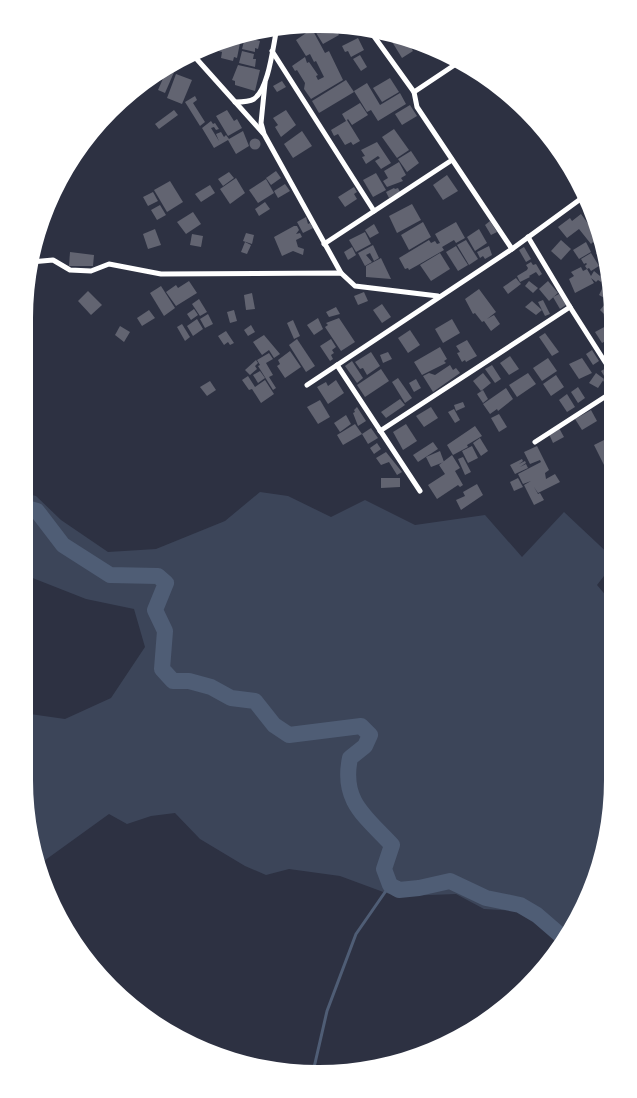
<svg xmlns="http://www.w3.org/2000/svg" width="637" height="1098" viewBox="0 0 637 1098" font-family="Inter,sans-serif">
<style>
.green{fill:#3c4559}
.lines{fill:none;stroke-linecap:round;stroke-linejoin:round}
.stream{stroke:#4f5d75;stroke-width:3}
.river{stroke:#4f5d75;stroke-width:16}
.building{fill:#626471}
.minor{stroke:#fff;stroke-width:5}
</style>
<rect width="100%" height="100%" fill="#2d3142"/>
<polygon class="green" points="260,492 288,496 331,517 365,500 415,525 485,515 522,557 564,512 614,559 614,563 597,585 614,605 614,799 599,875 563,946 531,916 517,911 484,909 456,894 403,896 386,893 340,876 289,869 266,875 245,866 200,839 175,813 151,816 127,824 109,814 37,866 23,779 23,713 65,719 111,698 145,647 134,609 86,599 25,575 23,571 23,493 36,496 61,520 108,552 156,549 225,521"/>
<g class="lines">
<polyline class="stream" points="313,1072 327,1011 356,934 390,885"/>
<path class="river" d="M 23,507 L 37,511 L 63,545 L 110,575 L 158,576 L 166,583 L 155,610 L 165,631 L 162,669 L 173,681 L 189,681 L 211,687 L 231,698 L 255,701 L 274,725 L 289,735 L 361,726 L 370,735 L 365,746 L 350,758 C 341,801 365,816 392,845 L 384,869 L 390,885 L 399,890 L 419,888 L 450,881 L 486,898 L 520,905 L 537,915 L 566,940"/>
</g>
<g class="building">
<polygon points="313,28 344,28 346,32 342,34 339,28 336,30 339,35 323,44"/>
<polygon points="312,29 325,53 329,51 343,80 311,99 304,89 305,83 297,70 295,71 292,66 305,57 307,63 309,62 318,75 316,76 318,80 324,77 316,61 314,62 310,54 306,56 296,40"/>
<polygon points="386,32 407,41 413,51 402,58"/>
<polygon points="245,37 260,41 258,49 255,48 255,52 242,49"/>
<polygon points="238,38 237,43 240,43 237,58 234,57 233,61 221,58 222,52 211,49"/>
<polygon points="358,38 364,50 351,57 348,51 345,52 342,46"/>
<polygon points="242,51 254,54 253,59 256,59 255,67 239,63"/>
<polygon points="360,55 367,67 361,71 353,59"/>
<polygon points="238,65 260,70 255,91 235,85 235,81 232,80"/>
<polygon points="168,67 175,70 165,93 158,90"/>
<polygon points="176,74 192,80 182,104 167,98"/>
<polygon points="390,78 399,92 382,102 373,88"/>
<polygon points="346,80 354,92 319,113 312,101"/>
<polygon points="282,81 286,87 277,92 273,86"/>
<polygon points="367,83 380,105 400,93 406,104 378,121 371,110 367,112 354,91"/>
<polygon points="195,96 197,100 193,103 205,122 200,126 185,102"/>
<polygon points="360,103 368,115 352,125 348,119 347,120 360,141 353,145 351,142 345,145 338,134 334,136 331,130 346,121 342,114"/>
<polygon points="410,105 417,116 402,125 395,114"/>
<polygon points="174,110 178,115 159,129 155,124"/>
<polygon points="227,110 234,121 237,119 242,128 228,136 216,116"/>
<polygon points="286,110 296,125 281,137 275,127 278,125 273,118"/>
<polygon points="211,121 213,124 215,123 219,129 216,130 214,127 211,128 219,141 216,134 221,132 224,137 226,135 229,139 243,131 249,146 236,154 228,140 214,148 202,128"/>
<polygon points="394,129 409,150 397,158 382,137"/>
<polygon points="302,131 312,146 293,158 284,144"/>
<circle cx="255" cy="144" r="5.5"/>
<polygon points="377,142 391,163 381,169 375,161 380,158 378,156 366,164 362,157 365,156 361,150"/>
<polygon points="411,151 419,163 407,172 398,159"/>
<polygon points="399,162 406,175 401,178 403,181 387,187 383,181 388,178 384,171"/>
<polygon points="276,171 281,178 271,185 266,178"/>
<polygon points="229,172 234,178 223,186 218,179"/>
<polygon points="376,173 386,190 373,197 363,180"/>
<polygon points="447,175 458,191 443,200 433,185"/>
<polygon points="236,178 245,193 230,204 220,189"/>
<polygon points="266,179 274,193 258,203 249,190"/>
<polygon points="170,181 183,202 167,212 154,190"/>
<polygon points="285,184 290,191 278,198 274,191"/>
<polygon points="210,185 215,193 201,202 195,194"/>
<polygon points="354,187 357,192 354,194 357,199 345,207 338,197"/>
<polygon points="394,188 395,189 398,188 400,192 389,198 386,192"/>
<polygon points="153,192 158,201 148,206 143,197"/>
<polygon points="265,202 270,209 259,216 255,209"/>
<polygon points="412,204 421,220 397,233 389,216"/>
<polygon points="160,205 166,215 157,220 151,210"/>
<polygon points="193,212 201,224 186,234 177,222"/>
<polygon points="581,214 603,244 607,263 604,265 596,253 602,250 600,247 598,248 593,242 591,244 579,229 567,238 558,227 570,218 572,221"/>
<polygon points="306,217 308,224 310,223 313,228 303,233 297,222"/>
<polygon points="490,221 497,232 491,235 485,225"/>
<polygon points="423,222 431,237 409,250 401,235"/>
<polygon points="456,222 465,238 456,243 454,240 442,247 444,250 418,265 409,270 408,268 405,269 399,258 429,240 431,243 435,241 437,244 440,243 435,234"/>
<polygon points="374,224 379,233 370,238 365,230"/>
<polygon points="294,226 297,226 299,230 296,234 300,233 302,237 296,240 298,247 304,249 303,255 293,251 282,256 274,237"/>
<polygon points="155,229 161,245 148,249 143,234"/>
<polygon points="479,229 487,243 475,251 467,237"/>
<polygon points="365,232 371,244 356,252 349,240"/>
<polygon points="246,233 254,235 252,244 243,241"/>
<polygon points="192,234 203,236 201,247 190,245"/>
<polygon points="466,240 478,259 469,265 457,245"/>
<polygon points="561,240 571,249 561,260 551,251"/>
<polygon points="245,242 251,245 247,254 241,252"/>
<polygon points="586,242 591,252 579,259 573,250"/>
<polygon points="373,245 379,258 374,261 370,253 366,255 372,262 365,266 358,253"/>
<polygon points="456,246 468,265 458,271 446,252"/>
<polygon points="489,246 492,255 485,259 483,256 480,258 477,252"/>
<polygon points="352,247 356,255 348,260 344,252"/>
<polygon points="524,247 531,259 526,262 519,250"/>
<polygon points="70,252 94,255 93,266 69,266"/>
<polygon points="440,253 450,269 431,281 420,265"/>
<polygon points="591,253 599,266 591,271 589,268 587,269 585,266 587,264 586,263 584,264 581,259"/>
<polygon points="381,258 391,279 366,277 366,266"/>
<polygon points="531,262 533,265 536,264 542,274 539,276 536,272 529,276 530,277 520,282 517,276 527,270 528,268 526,265"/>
<polygon points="581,267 583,271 587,269 591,276 594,271 600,276 603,272 606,274 601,282 598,280 596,282 591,278 594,283 575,293 569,279 574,276 571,272"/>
<polygon points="516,278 521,284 508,294 503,287"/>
<polygon points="189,281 197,293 176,306 166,292 176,285 178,288"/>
<polygon points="529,281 538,288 533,293 525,286"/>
<polygon points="548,281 558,293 549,301 539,289"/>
<polygon points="604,285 612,290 608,300 599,295"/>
<polygon points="161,286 175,308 164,316 150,293"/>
<polygon points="479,289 496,312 487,319 494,315 500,324 491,331 484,321 482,322 475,313 473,314 465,299"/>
<polygon points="88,291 102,305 91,315 78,301"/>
<polygon points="364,292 368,301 358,305 354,296"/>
<polygon points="252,293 255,309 246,310 244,295"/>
<polygon points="559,294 566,305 560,309 553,297"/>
<polygon points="199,299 207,312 200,316 192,304"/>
<polygon points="543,300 550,314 545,316 538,302"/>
<polygon points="532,301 542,310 536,315 525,307"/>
<polygon points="606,303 613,310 607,317 600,310"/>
<polygon points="382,304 391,317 382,323 373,310"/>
<polygon points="336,307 340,314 329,317 326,312"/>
<polygon points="194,309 198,315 191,320 187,314"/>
<polygon points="149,310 155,318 142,326 137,318"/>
<polygon points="234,310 237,321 230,323 227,312"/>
<polygon points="208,314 213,324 205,328 200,319"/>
<polygon points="318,318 323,329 314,335 307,325"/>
<polygon points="339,318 355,342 341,351 325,327 328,325 326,323"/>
<polygon points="197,319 203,329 193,336 187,326"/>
<polygon points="452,319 460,333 443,343 435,329"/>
<polygon points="293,320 300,336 294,339 287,323"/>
<polygon points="182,324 190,337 185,341 177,327"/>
<polygon points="251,325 255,332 248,336 244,330"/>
<polygon points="120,326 130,332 124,342 115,335"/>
<polygon points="606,326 613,337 602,343 595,332"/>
<polygon points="410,330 420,345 408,353 398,338"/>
<polygon points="226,331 234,343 230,345 228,342 224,345 218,336"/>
<polygon points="545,333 559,352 552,356 539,337"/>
<polygon points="264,335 280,354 274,358 269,350 262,355 253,342"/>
<polygon points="297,339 315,366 306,372 289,345"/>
<polygon points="331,339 336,347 332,350 334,353 331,355 333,359 330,361 320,346"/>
<polygon points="467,340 477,356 466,362 465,360 462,362 457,353 460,352 456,346"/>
<polygon points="440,347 447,359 444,361 446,363 422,375 414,362"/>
<polygon points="592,350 599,361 593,365 586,354"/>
<polygon points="290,351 301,367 285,378 277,366 280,364 278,360"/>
<polygon points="371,352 380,366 367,375 363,368 360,369 355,362"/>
<polygon points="388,352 392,359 383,363 380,355"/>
<polygon points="269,353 273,359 266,363 273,375 269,377 276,388 273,390 258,366 260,365 257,360"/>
<polygon points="510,356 519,369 509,375 500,363"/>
<polygon points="548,358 557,371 542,381 533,368"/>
<polygon points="582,358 592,373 579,379 569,364"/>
<polygon points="256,360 258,363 255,366 257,369 250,375 245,370"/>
<polygon points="352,361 363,378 357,383 345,366"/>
<polygon points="450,365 453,370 456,368 460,373 433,392 423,376 429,373 435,375"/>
<polygon points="492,365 501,379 495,383 485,369"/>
<polygon points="606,368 614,382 614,384 607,388 603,380 606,379 601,371"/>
<polygon points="381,369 389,381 365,397 357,385"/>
<polygon points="260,371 265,378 258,383 253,375"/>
<polygon points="483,373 491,383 481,391 473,381"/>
<polygon points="528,373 536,384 517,397 509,385"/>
<polygon points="596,373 604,379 598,388 589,383"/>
<polygon points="556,375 564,387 551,396 543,384"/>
<polygon points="248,376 255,387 265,380 274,394 261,403 252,389 249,390 242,380"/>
<polygon points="398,378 412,398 405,403 392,382"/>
<polygon points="416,379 421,388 414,392 409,383"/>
<polygon points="336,380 344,393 328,404 317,387 326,382 328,386"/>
<polygon points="210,381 216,390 207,396 200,387"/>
<polygon points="578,387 585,398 578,403 571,392"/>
<polygon points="506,388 513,399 498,411 497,409 490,414 483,404"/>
<polygon points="483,390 488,399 483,403 477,394"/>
<polygon points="567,394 575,407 567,412 559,400"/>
<polygon points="400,399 405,405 386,418 381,412"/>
<polygon points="320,400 330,417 318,424 307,407"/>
<polygon points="463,402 465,407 456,411 454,405"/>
<polygon points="357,407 366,421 358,426 353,413 355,412 354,410"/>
<polygon points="431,407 438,418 424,427 416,416"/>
<polygon points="454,409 460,420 455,423 448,412"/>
<polygon points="591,410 597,421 582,430 575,419"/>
<polygon points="499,414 507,427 499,432 491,418"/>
<polygon points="346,415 351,424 340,432 334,423"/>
<polygon points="355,424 362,434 343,445 337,435"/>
<polygon points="406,424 417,441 403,450 393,432"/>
<polygon points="475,426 482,436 467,445 468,447 453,455 447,445"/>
<polygon points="371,428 378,438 368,444 362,434"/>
<polygon points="559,428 564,437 553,443 549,434"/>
<polygon points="480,438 488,451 481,456 473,443"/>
<polygon points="608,438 614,449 614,462 605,467 594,445"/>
<polygon points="433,442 438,449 418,462 413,455"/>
<polygon points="377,443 381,449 374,454 370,448"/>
<polygon points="472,446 478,458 468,463 462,451"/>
<polygon points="537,446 549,470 545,473 546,479 555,474 560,482 538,493 534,487 538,494 540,493 544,500 534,505 524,485 531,481 523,484 518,474 541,462 540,460 530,464 524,452"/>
<polygon points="440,451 444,462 431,467 426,457"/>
<polygon points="386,452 402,472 397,475 389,462 381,465 376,458"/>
<polygon points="452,455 460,468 455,471 463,485 460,487 458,485 437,499 428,485 445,474 439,465"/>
<polygon points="463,457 471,472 465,475 458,459"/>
<polygon points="522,459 523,461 519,464 525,461 526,463 520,467 526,464 528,468 515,474 510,465"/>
<polygon points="381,478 400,478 400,487 381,488"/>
<polygon points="518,478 523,487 514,491 510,482"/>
<polygon points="477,484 483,495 461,510 456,500 465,496 463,492"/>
</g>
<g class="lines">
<g class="minor">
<polyline points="368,28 414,92 417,107 512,249"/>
<polyline points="272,51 374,211"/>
<polyline points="194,56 263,133"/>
<polyline points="265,83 261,123 264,134 341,273"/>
<polyline points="414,92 459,62"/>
<path d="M 235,102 C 241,102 249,102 254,99 C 269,89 273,45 277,28"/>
<polyline points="528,237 570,307 614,376"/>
<polyline points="324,244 452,160"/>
<polyline points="31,262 53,260 70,270 91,271 109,264 161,274 341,273 355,286 438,296"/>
<polyline points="337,365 420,491"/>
<polyline points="307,385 512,249 586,195"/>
<polyline points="380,431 570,307"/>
<polyline points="535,442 614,391"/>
</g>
</g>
<path d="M0 0H637V1098H0ZM318 33H319A285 285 0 0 1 604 318V780A285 285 0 0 1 319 1065H318A285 285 0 0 1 33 780V318A285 285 0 0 1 318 33Z" fill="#fff" fill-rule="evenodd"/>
</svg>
